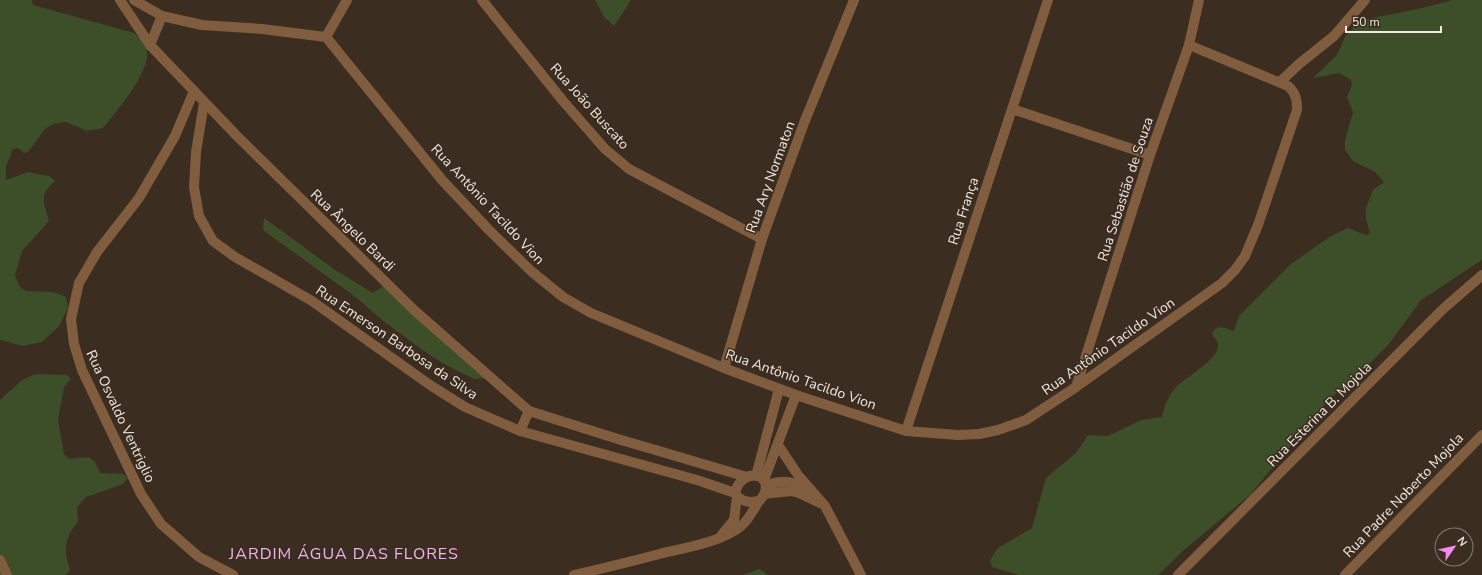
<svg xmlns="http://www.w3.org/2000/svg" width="1482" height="575" viewBox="0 0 1482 575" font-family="'Nunito Sans',sans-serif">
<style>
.green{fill:#3c4f29}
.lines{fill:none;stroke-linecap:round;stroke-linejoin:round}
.minor{stroke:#805d3e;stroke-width:10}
.labels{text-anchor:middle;stroke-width:3;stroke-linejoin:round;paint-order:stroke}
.street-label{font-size:14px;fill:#f1e8df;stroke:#3b2d20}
.quarter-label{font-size:16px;letter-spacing:1px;fill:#efb5ee;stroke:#3b2d20}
</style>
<rect width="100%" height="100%" fill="#3b2d20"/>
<g class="green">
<path d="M 0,0 L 32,0 L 33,5 L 134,33 C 137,36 143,39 145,44 C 157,66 117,110 103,128 L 87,131 L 66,122 L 53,124 L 45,129 L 28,152 L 24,153 L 18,148 L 13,149 L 6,166 L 6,180 L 28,172 L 49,176 L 55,181 C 38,196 44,202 49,221 L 22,251 L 15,275 L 20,287 L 26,291 L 53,292 L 66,297 L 68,308 L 59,326 L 42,342 L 23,346 L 0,340 Z"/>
<polygon points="595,0 631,0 614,26 604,17"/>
<path d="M 1453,0 L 1482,0 L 1482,260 L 1421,300 L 1389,344 L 1354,379 L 1329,399 L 1250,495 L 1184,550 L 1158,575 L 1019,575 L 992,567 L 990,560 L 998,548 L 1032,528 L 1046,478 L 1076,453 L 1088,435 L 1108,436 L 1141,420 L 1162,417 C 1164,406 1169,395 1177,386 C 1186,377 1219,359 1218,345 C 1218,341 1214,337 1212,334 L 1215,329 L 1221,327 L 1234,331 L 1239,316 L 1291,264 L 1331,236 L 1348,228 L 1366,235 L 1370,233 L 1366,219 L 1366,208 L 1373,190 L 1384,182 L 1375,172 L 1353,161 L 1345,150 L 1345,140 L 1353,112 L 1347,97 L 1352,85 L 1351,80 L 1339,73 L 1313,78 L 1337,55 L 1345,37 L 1355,25 L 1367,19 L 1418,9 Z"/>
<polygon points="264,218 335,270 373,293 385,285 487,378 474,379 444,364 421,349 382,320 357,298 263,230"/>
<path d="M 36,374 L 67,375 L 71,379 L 64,387 L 58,420 L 64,454 L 69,459 L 89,457 L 95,462 L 100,473 L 123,474 L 128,478 L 123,484 L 86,497 L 77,507 L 78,522 C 65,536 63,551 70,569 L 68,573 L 64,575 L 0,575 L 0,400 L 22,380 Z"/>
<polygon points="759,569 768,575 743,575"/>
</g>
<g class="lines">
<g class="minor">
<polyline points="120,0 150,45 236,135 414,310 529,411 520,431"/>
<path d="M 134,0 L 162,16 L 202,25 L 262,29 L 326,37 L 442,180 L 489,230 L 531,271 L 563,297 L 591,313 L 724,368 L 796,395 L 906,431 L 958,435 L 979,434 L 998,430 L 1026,420 L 1076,387 L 1222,283 L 1235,270 L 1245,256 L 1258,225 L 1297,110 C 1297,100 1296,93 1288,86 L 1189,45"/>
<polyline points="482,0 563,101 605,149 629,169 762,239"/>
<polyline points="326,37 347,0"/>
<polyline points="150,45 162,16"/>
<polyline points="1280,82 1299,64 1334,36 1365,0"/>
<polyline points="194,91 175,136 139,198 97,252 79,283 71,319 74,344 82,370 141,494 161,524 199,557 233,575"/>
<polyline points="204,103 196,152 194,187 199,216 213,241 235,257 312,301 430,385 465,407 520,431 697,480 735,493"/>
<polyline points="1012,109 1150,155"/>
<polyline points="724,368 762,239 804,123 854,0"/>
<polyline points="1076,387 1150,155 1189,45 1199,0"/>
<polyline points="529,411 618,439 747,477"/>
<polyline points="906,431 1048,0"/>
<polyline points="778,445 798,475 825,506 861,575"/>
<polyline points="756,476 779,389"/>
<polyline points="764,480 796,395"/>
<path d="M 766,485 C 784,480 789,481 807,487"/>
<polyline points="764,494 791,491 799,493 820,503"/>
<polyline points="721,536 734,520 737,497"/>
<polyline points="0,560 7,575"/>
<path d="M 574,575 C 604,568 634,561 663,553 C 685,548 724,541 741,526 C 748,521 752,512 757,504 C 759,500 764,497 765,492 C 771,471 740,469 735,493 C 740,502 750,503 759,501"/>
<polyline points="1178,575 1443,309 1482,275"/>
<polyline points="1345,575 1482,435"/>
</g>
</g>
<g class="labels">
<g class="street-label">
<text transform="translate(590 106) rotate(48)" y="5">Rua João Buscato</text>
<text transform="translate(770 177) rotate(-70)" y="5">Rua Ary Normaton</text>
<text transform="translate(1125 189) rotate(-72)" y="5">Rua Sebastião de Souza</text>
<text transform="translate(488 204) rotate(47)" y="5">Rua Antônio Tacildo Vion</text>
<text transform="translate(963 211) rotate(-72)" y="5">Rua França</text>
<text transform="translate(353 230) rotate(44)" y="5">Rua Ângelo Bardi</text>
<text transform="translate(397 342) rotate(34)" y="5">Rua Emerson Barbosa da Silva</text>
<text transform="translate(1108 346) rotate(-35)" y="5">Rua Antônio Tacildo Vion</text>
<text transform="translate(801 379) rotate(19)" y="5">Rua Antônio Tacildo Vion</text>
<text transform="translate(1319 414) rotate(-45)" y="5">Rua Esterina B. Mojola</text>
<text transform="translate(121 416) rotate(65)" y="5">Rua Osvaldo Ventriglio</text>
<text transform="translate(1403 495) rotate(-46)" y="5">Rua Padre Noberto Mojola</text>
</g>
<g class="quarter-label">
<text x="344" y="559">JARDIM ÁGUA DAS FLORES</text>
</g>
</g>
<g transform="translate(1454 547) rotate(56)"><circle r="19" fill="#3b2d20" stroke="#84786c"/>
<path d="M0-3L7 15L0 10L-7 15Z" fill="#f28af2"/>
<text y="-6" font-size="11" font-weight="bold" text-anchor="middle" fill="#f1e8df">N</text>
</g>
<path d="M1346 26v6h95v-6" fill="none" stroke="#f1e8df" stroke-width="2"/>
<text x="1352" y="26" font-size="12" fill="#f1e8df" stroke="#3b2d20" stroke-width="3" paint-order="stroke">50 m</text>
</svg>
